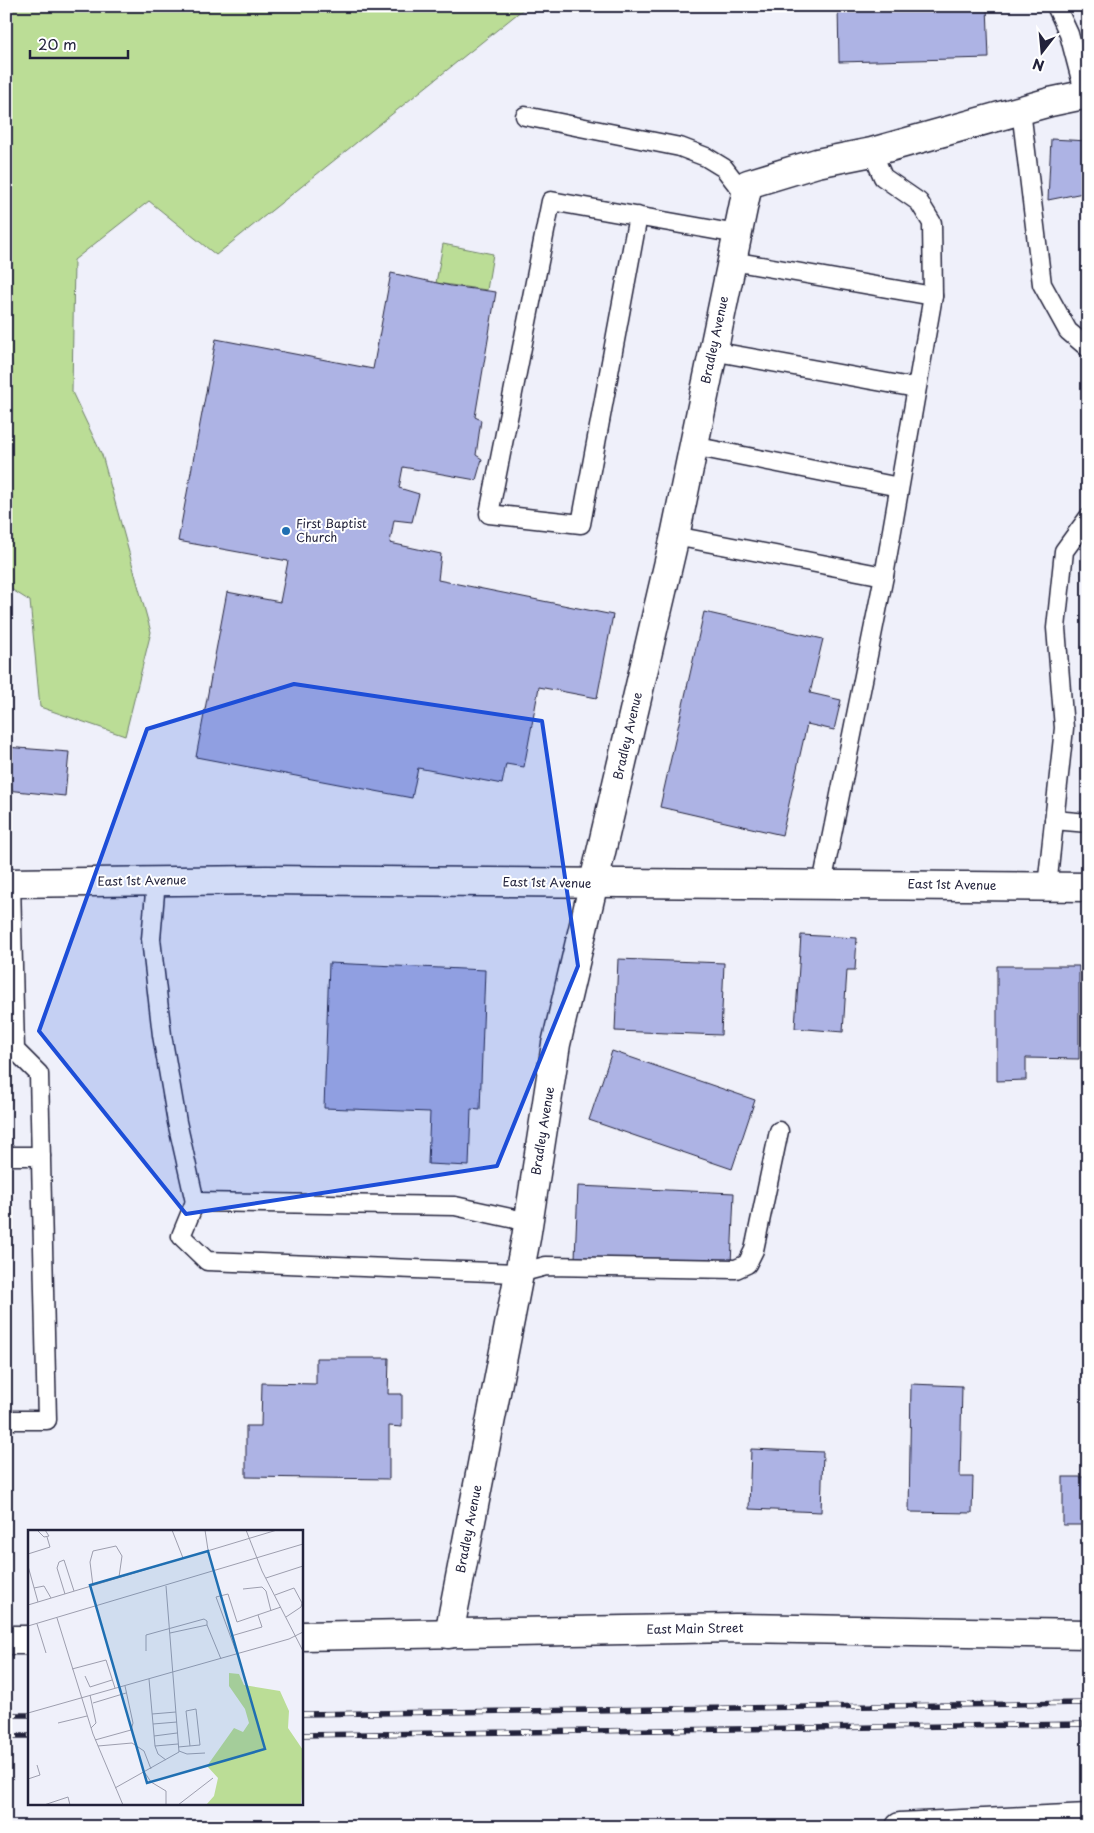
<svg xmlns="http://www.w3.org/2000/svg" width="1094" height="1833" viewBox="0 0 1094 1833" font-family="'Playpen Sans',sans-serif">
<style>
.green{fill:#bbdd96;stroke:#6e8068}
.building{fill:#adb3e4;stroke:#22223b}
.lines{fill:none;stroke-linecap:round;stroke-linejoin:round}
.lane-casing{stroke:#22223b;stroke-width:21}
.street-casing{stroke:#22223b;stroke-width:31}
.secondary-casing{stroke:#22223b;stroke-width:31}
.lane{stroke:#fff;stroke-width:18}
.street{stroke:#fff;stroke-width:28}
.secondary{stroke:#fff;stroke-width:28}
.rail-casing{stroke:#22223b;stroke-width:5.5}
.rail{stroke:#fff;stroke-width:4;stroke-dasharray:11;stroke-linecap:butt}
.marked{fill:#1d4ed8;fill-opacity:0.2;stroke:#1d4ed8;stroke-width:4;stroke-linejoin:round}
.poi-dot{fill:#1f6fb2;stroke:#fff;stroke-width:2}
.labels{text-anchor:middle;stroke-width:4;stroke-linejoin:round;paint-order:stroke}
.street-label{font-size:12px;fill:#22223b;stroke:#fff}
.poi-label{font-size:12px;fill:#22223b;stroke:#fff;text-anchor:start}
.inset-road{fill:none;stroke:#9d9eae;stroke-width:1}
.view{fill:#1f6fb2;fill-opacity:0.15;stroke:#1f6fb2;stroke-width:2.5}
.inset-edge{fill:none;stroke:#22223b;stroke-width:2.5}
</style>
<rect width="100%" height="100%" fill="#eff0fa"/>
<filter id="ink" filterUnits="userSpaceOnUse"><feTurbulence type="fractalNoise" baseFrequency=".02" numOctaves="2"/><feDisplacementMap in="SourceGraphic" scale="10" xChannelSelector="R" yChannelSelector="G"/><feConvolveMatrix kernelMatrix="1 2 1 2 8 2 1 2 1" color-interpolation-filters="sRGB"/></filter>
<g filter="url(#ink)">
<g class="green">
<polygon points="6,6 527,6 216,255 149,201 74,260 72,392 102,455 151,632 125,736 40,707 30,601 6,586"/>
<polygon points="443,244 493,254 487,290 436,283"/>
</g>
<g class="building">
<polygon points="838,6 987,6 989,58 839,62"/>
<polygon points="1051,139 1088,141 1088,192 1048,200"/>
<polygon points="391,273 451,286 496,292 475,417 481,420 476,455 482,459 476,480 403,467 399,488 419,494 412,522 394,520 390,543 441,554 438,580 613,615 597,698 539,687 524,767 506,764 502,784 418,768 412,798 196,757 227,592 280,602 288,561 178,541 216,339 373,369"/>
<polygon points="704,612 823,639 810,693 841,700 834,730 807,724 782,835 660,807"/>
<polygon points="6,747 69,752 65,796 6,790"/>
<polygon points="801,935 857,938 855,970 847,970 843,1032 795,1028"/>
<polygon points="618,959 724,963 721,1035 615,1031"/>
<polygon points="329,963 485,970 480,1110 471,1109 469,1166 428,1164 430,1112 324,1108"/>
<polygon points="997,966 1079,966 1079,1059 1026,1058 1026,1080 997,1081"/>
<polygon points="612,1051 755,1100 732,1169 589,1120"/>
<polygon points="578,1186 734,1193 731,1265 575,1258"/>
<polygon points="316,1358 389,1358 388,1394 402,1394 402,1427 389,1426 389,1479 246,1477 246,1426 261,1426 262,1383 316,1384"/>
<polygon points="911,1384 962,1386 960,1477 973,1477 972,1513 909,1512"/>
<polygon points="751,1449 823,1452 821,1512 749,1509"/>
<rect x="1063" y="1477" width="25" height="48"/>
</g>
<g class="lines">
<defs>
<g id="lane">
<polyline points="1056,6 1069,34 1085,95"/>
<polyline points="1021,110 1042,284 1068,331 1088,348"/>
<polyline points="525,116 680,147 706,157 724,168 745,195"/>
<polyline points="638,216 581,524 489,514 551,201 737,234"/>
<polyline points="732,261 933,296"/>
<polyline points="712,351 916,388"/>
<polyline points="693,446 899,487"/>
<polyline points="675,536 884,576"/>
<polyline points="1054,820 1088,823"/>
<polyline points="156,881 151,939 162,1035 177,1122 195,1202"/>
<polyline points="822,884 884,576 933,296 932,223 919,202 883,177 872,152"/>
<polyline points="1047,887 1064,728 1056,628 1064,551 1088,518"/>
<polyline points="6,1156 41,1156"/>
<polyline points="529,1222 455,1206 195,1202 181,1236 207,1261 519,1273 546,1266 736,1269 747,1264 754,1250 779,1131"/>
<polyline points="6,1420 47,1420 39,1074 15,1050 11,883"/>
</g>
<g id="street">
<polyline points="6,883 266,880 1088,887"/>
<polyline points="449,1634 526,1238 556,1044 675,536 748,184 817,163 872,152 1050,102 1088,94"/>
</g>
<g id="secondary">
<polyline points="301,1636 735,1628 1088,1634"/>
<polyline points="6,1640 29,1640"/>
<polyline points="900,1827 1088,1818"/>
</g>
</defs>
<use href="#lane" class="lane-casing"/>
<use href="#street" class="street-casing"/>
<use href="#secondary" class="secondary-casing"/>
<use href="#lane" class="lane"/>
<use href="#street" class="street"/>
<use href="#secondary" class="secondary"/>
<defs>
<g id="rail">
<polyline points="301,1714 1088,1703"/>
<polyline points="6,1715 29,1715"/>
<polyline points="301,1735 1088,1724"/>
<polyline points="6,1736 29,1736"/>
</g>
</defs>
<use href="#rail" class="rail-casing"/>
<use href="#rail" class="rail"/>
</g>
</g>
<path class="marked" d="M 294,684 L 542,721 L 578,966 L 497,1166 L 186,1214 L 39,1031 L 147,729 Z"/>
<circle class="poi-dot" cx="286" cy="531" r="5"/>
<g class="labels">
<g class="street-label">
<text transform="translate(715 340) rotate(-78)" y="4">Bradley Avenue</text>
<text transform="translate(628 736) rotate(-77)" y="4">Bradley Avenue</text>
<text transform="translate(142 881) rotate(-1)" y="4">East 1st Avenue</text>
<text transform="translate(547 883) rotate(1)" y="4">East 1st Avenue</text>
<text transform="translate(952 885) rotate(1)" y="4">East 1st Avenue</text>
<text transform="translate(543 1131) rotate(-81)" y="4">Bradley Avenue</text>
<text transform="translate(469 1529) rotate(-79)" y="4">Bradley Avenue</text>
<text transform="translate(695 1629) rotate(-1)" y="4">East Main Street</text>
</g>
<g class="poi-label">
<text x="296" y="528">First Baptist<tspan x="296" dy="14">Church</tspan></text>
</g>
</g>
<g transform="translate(28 1530)">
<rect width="275" height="275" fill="#eff0fa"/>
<path d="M 201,143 L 211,144 L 216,155 L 252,161 L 261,181 L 260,198 L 275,220 L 273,275 L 178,275 L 186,266 L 190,248 L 179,236 L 206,198 L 215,202 L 221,193 L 217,179 L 201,156 Z" fill="#bbdd96"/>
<path class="inset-road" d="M 9,0 L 16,7 L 21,6 L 17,0M 144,0 L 155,28M 177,0 L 180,20M 218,0 L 234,41 L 275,121M 0,24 L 22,17 L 19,7M 0,36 L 10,72 L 0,75M 238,48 L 275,36M 65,56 L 62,32 L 65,21 L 88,16 L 94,26 L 91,47M 6,58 L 16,56 L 23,68M 215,59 L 234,57 L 238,61 L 243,81M 37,64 L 29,38 L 31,32 L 36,30 L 46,61M 247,65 L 266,58 L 274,73 L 273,77 L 258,87M 10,72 L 249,0M 29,88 L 65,204 L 95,275M 9,94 L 18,123M 179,95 L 193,129M 0,96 L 275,14M 203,106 L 234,97 L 230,85M 118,121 L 118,105 L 176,89 L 179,91 L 179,95 L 142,103M 209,124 L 188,67 L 200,64 L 209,92 L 253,77M 44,139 L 78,130 L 87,158M 57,146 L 62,157 L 84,150M 121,149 L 127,216 L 130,224 L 138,230M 62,165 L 68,193 L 63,198M 65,173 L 98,163M 0,183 L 261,109 L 275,102M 124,184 L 148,182M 30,193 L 59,186M 125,194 L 149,192M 126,206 L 149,203M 67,210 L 103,200 L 105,193 L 97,156M 70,216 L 104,213 L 116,221 L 123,239M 127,216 L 150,214M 150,217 L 172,215 L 168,179 L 158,181 L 162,216M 151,221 L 159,224 L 177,223M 117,243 L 123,252 L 138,261 L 138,275M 0,249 L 12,245 L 9,235M 87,258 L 151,222 L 138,56M 16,275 L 40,267 L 42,275M 150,275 L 185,248"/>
<path class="view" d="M 180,21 L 237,219 L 119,253 L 62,55 Z"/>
<rect width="275" height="275" class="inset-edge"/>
</g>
<rect width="1094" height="1833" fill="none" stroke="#fff" stroke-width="25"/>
<rect x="12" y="12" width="1069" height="1808" fill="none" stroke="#22223b" stroke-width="2" filter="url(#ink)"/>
<g transform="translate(1042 52) rotate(196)" stroke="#ffffff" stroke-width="4" paint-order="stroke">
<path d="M0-4L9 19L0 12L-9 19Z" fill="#22223b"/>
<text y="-8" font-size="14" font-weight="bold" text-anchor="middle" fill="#22223b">N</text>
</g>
<path d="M30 50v8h98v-8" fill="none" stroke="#22223b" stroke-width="2.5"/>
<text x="38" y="50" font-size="15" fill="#22223b" stroke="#ffffff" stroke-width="4" paint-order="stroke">20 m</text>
</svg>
